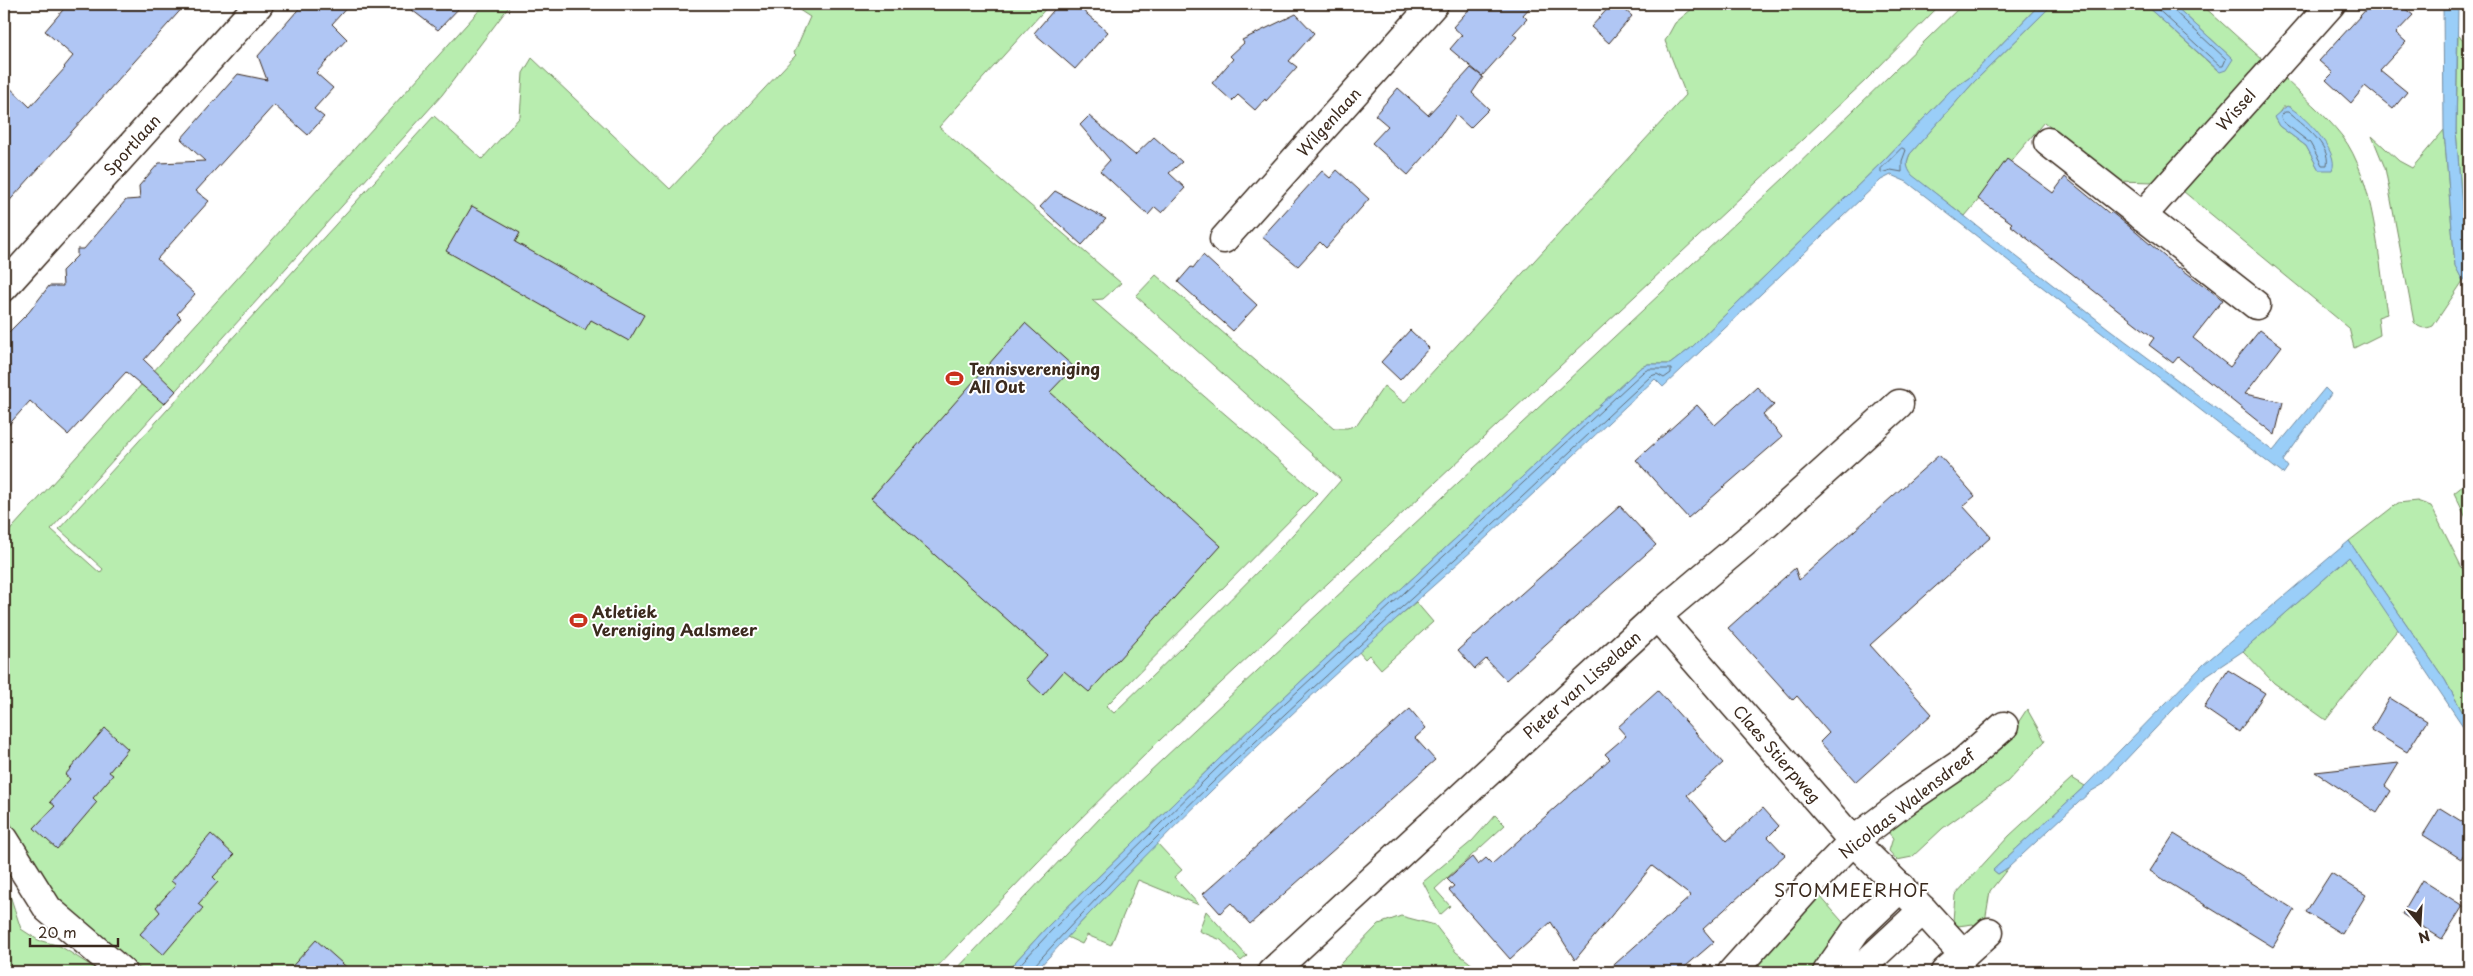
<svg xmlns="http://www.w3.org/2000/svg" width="2473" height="976" viewBox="0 0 2473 976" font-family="'Playpen Sans',sans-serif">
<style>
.green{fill:#b8edaf;stroke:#7a8c66;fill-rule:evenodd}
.water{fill:#9acef8;stroke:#748ca1}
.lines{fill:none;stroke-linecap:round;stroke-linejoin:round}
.shore{stroke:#616c75;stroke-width:1}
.building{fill:#b0c6f4;stroke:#3b2a1e}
.street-casing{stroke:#3b2a1e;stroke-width:31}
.street{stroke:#fff;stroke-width:28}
.labels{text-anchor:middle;stroke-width:4;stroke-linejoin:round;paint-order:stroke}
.street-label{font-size:16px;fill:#3b2a1e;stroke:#fff}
.poi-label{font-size:16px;font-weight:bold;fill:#3b2a1e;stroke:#fff;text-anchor:start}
.neighbourhood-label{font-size:18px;letter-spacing:1px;fill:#3b2a1e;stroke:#fff}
</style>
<rect width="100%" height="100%" fill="#fff"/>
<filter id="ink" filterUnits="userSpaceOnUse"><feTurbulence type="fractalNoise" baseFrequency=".02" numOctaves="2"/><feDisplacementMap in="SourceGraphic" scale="10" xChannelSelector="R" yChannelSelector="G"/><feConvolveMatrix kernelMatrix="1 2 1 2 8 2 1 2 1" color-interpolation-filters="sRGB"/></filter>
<g filter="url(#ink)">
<g class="green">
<path d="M 485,4 L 511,4 L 442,95 L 51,529 L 100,573 L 103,569 L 59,529 L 434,116 L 482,159 L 520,117 L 523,73 L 532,58 L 670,189 L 796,55 L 794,53 L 810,17 L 790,4 L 1050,4 L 939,127 L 1121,283 L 1103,299 L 1092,300 L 1317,493 L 1106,706 L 1114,713 C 1191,638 1271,563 1341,480 L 1136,296 L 1156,275 L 1334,428 L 1347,428 L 1357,425 L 1384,386 L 1404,403 L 1686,95 L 1665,41 L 1675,23 L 1698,4 L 1941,4 L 1865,81 L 1160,740 L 1062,837 L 932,972 L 144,972 L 112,946 L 57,920 L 4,809 L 4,537 Z"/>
<polygon points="1963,4 2040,4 1969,78 1951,90 1884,160 1691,348 1670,364 1648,364 1640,368 1256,723 1047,927 1006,972 954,972 1101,817 1784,178"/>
<path d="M 2053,4 L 2144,4 L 2217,70 L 2233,59 L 2173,4 L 2201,4 L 2264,61 L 2155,182 L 2114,181 L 2044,122 L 1965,216 L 1911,175 C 1906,167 1906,163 1910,154 L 1974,82 Z"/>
<polygon points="2458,35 2469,45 2469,266 2466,260 2456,130"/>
<path d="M 2282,76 C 2301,95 2325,114 2342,136 C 2374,177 2379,262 2387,314 L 2378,317 L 2380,335 L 2354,348 L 2349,328 L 2178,187 ZM 2283,107 L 2290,107 L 2318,134 L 2318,168 L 2306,146 L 2279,126 L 2275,119 Z"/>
<path d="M 2444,130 L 2455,265 L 2463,281 L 2433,326 C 2426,329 2419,329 2414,322 L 2385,168 L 2372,136 L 2399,161 L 2412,168 Z"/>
<polygon points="2469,481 2469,524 2454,493"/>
<polygon points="2417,501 2431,506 2469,582 2469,724 2445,680 2349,541 2398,503"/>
<polygon points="2349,557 2399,628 2326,720 2274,683 2243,651"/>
<polygon points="1416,602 1433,622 1381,669 1369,655 1365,659 1358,651"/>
<polygon points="2027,709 2045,741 2007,782 1943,828 1912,857 1897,860 1889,851 1893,838 1887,831 2006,741"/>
<polygon points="2072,778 2085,786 1993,870 1998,874 2009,867 1990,891 1985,922 1978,929 1973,924 1958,926 1953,921 1955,895 2009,836"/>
<polygon points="1495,815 1505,825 1435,889 1450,906 1440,915 1423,882 1472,841"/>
<polygon points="1157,843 1182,870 1174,877 1199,905 1138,880 1111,945 1087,935 1082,944 1067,937"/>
<polygon points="4,877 21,929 38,940 60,946 101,972 4,972"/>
<polygon points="1819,895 1848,928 1810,972 1746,972"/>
<polygon points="1206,911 1247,956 1241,961 1221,940 1199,931"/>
<polygon points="1401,916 1435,925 1456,952 1482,972 1329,972 1339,965 1379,924"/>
</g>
<g class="water">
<path d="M 2040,4 L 2053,4 L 1974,82 L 1910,154 C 1906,162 1906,167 1912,175 L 2108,328 L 2273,451 L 2325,388 L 2331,394 L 2283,461 L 2288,467 L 2283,474 L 1907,182 L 1891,175 L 1881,180 L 1663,387 L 1655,379 C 1575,453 1497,530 1415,602 C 1283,720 1154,841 1035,972 L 1006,972 L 1047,927 L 1256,723 L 1640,368 L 1648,364 L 1670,364 L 1691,348 L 1884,160 L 1951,90 L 1969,78 Z"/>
<polygon points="2144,4 2173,4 2233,59 2226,70 2220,72"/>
<polygon points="2443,4 2458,4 2456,130 2466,260 2469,266 2469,274 2463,281 2455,266 2444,130"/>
<path d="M 2287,106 C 2302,113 2341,152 2332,170 L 2319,170 L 2306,146 L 2279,126 L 2274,117 Z"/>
<polygon points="2349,541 2445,680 2469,724 2469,735 2349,557 2243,651 2204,677 2102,785 2090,792 2009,867 1998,874 1993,870 2085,786 2204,664"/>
</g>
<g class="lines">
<g class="shore">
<polyline points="2152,4 2220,66 2223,66 2226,59 2172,9 2170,4"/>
<path d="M 2285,112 L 2288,112 C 2302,124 2331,145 2327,165 L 2322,165 L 2310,143 L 2283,122 L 2281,117 Z"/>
<polygon points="1902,148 1906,150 1902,161 1902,172 1891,170 1881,173 1881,169"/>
<path d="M 1013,972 L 1051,931 L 1259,727 L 1643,372 L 1649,369 L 1671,369 L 1671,373 L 1664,378 L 1657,374 L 1651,376 C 1571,450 1493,526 1412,598 C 1281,716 1151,836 1033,967 L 1032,972"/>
</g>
</g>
<g class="building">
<polygon points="68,4 186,4 4,207 4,82 30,107 65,68 64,67 73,56 45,31"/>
<polygon points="303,4 350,4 332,24 347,39 316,73 333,88 314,109 324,117 308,135 274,105 196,191 209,201 157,259 195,294 177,314 181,318 144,360 176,391 164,404 126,372 68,435 30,401 4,430 4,337 29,312 49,286 63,286 62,271 77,256 77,249 84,249 126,200 140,199 139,186 159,163 205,161 181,139 238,74 267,80 258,56"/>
<polygon points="404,4 463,4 438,30"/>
<polygon points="1059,4 1075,4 1108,32 1075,69 1034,33"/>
<polygon points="1474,4 1533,4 1523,15 1527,19 1513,34 1517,37 1482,76 1450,49 1462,35 1453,27"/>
<polygon points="1612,4 1618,4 1632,16 1609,43 1591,27"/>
<polygon points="2371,4 2399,4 2413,15 2396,33 2406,42 2380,70 2407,92 2393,109 2365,86 2351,103 2326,80 2333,73 2319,61"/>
<polygon points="1296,14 1314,33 1289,61 1297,67 1266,101 1265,99 1255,110 1238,95 1232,101 1212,83 1233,59 1230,56 1244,43 1242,40"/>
<polygon points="1471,68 1483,77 1472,93 1489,109 1470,128 1456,115 1432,148 1408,175 1372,143 1388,126 1375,115 1398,88 1428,115"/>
<polygon points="1089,116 1135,155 1154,137 1182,162 1169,173 1185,188 1162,213 1155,207 1148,215 1100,171 1110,160 1080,125"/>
<polygon points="2007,159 2053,193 2065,177 2110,214 2111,212 2130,227 2178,268 2179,267 2223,300 2193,338 2230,367 2260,330 2282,346 2245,394 2283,402 2275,435 2178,357 2173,363 2149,345 2154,338 2010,225 2012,223 1978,199"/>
<polygon points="1337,170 1369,199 1326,248 1320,242 1298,266 1262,237 1322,171 1330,178"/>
<polygon points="1055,191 1106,219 1082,245 1040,207"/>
<polygon points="472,206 520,233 515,242 644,315 629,341 591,320 585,330 446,251"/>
<polygon points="1203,255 1257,305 1233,331 1178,282 1191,267 1193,268"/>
<polygon points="1025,323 1074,367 1050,392 1221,546 1089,692 1064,671 1043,695 1026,679 1047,655 871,498"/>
<polygon points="1410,330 1429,348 1400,380 1381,362"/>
<polygon points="1757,387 1774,405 1763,415 1782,437 1688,518 1636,460 1697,405 1715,425"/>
<polygon points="1939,455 1975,496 1963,506 1991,537 1870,645 1932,714 1856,782 1820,742 1829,733 1797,696 1793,700 1728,628 1795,568 1799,580"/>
<polygon points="1620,506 1656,545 1506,680 1486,659 1475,669 1458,650"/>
<polygon points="2228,670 2265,693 2239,732 2204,708"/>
<polygon points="1658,691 1723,763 1687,795 1727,841 1763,808 1779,826 1768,837 1785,855 1703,929 1714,942 1679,972 1606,972 1691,896 1652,866 1575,960 1551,922 1510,959 1449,890 1454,886 1447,879 1472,857 1478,865 1486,858 1492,864 1610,759 1605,754 1626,736 1618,727"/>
<polygon points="2390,698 2427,721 2407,752 2371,730"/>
<polygon points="1410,709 1426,728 1415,738 1435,760 1250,924 1231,903 1220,913 1203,894"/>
<polygon points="105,728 128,749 109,772 113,775 93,798 97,802 57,849 34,828 55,806 50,802 70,779 65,775"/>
<polygon points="2399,763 2385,786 2391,791 2377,813 2315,772"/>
<polygon points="2440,808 2469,826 2469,845 2461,859 2423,835"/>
<polygon points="211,834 234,855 213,877 218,882 198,904 203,908 163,955 140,934 160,912 156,907 176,885 171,881"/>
<polygon points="2174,834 2295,910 2273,947 2150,871"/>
<polygon points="2331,873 2366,895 2342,934 2306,912"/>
<polygon points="2422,880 2463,906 2442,939 2402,914"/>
<polygon points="316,940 352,972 287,972"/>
</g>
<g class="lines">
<defs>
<g id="street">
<polyline points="2048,142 2256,305"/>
<polyline points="2142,216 2331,4"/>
<polyline points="1224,239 1434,4"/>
<polyline points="4,287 259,4"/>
<polyline points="1657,616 1853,841 1923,910 1964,955"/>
<polyline points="4,839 48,909 122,972"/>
<polyline points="1272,972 1657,616 1764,526 1899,404"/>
<polyline points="1732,972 1813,882 1853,841 1907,800 1963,762 2004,726"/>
<polyline points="1827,972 1857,929 1901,887"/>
<polyline points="1843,972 1865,964 1923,910"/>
<polyline points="1945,972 1989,932"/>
</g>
</defs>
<use href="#street" class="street-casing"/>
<use href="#street" class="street"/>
</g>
</g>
<defs>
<symbol id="stadium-bare" viewBox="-9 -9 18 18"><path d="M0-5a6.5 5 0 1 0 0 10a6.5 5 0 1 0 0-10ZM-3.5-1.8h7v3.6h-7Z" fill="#c8321e" stroke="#fff" stroke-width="2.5" paint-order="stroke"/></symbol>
</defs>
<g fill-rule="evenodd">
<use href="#stadium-bare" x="942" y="366" width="25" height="25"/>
<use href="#stadium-bare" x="566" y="608" width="25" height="25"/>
</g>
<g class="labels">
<g class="street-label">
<text transform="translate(2236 110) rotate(-48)" y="6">Wissel</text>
<text transform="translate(1329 122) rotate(-48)" y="6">Wilgenlaan</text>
<text transform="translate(132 145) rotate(-48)" y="6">Sportlaan</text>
<text transform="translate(1582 685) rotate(-42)" y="6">Pieter van Lisselaan</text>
<text transform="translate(1777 754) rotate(49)" y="6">Claes Stierpweg</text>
<text transform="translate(1907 804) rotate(-38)" y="6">Nicolaas Walensdreef</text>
</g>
<g class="poi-label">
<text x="969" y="375">Tennisvereniging<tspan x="969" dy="18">All Out</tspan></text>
<text x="592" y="618">Atletiek<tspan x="592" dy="18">Vereniging Aalsmeer</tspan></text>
</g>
<g class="neighbourhood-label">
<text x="1852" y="897">STOMMEERHOF</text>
</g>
</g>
<rect width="2473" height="976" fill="none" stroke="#fff" stroke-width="20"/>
<rect x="10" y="10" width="2453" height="956" fill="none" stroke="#3b2a1e" stroke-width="2" filter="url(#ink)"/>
<g transform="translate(2420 924) rotate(162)" stroke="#ffffff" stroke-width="4" paint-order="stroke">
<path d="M0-4L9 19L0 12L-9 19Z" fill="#3b2a1e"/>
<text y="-8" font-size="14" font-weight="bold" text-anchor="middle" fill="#3b2a1e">N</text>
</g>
<path d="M30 938v8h88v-8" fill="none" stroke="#3b2a1e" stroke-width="2.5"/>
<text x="38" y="938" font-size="15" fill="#3b2a1e" stroke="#ffffff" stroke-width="4" paint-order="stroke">20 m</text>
</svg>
